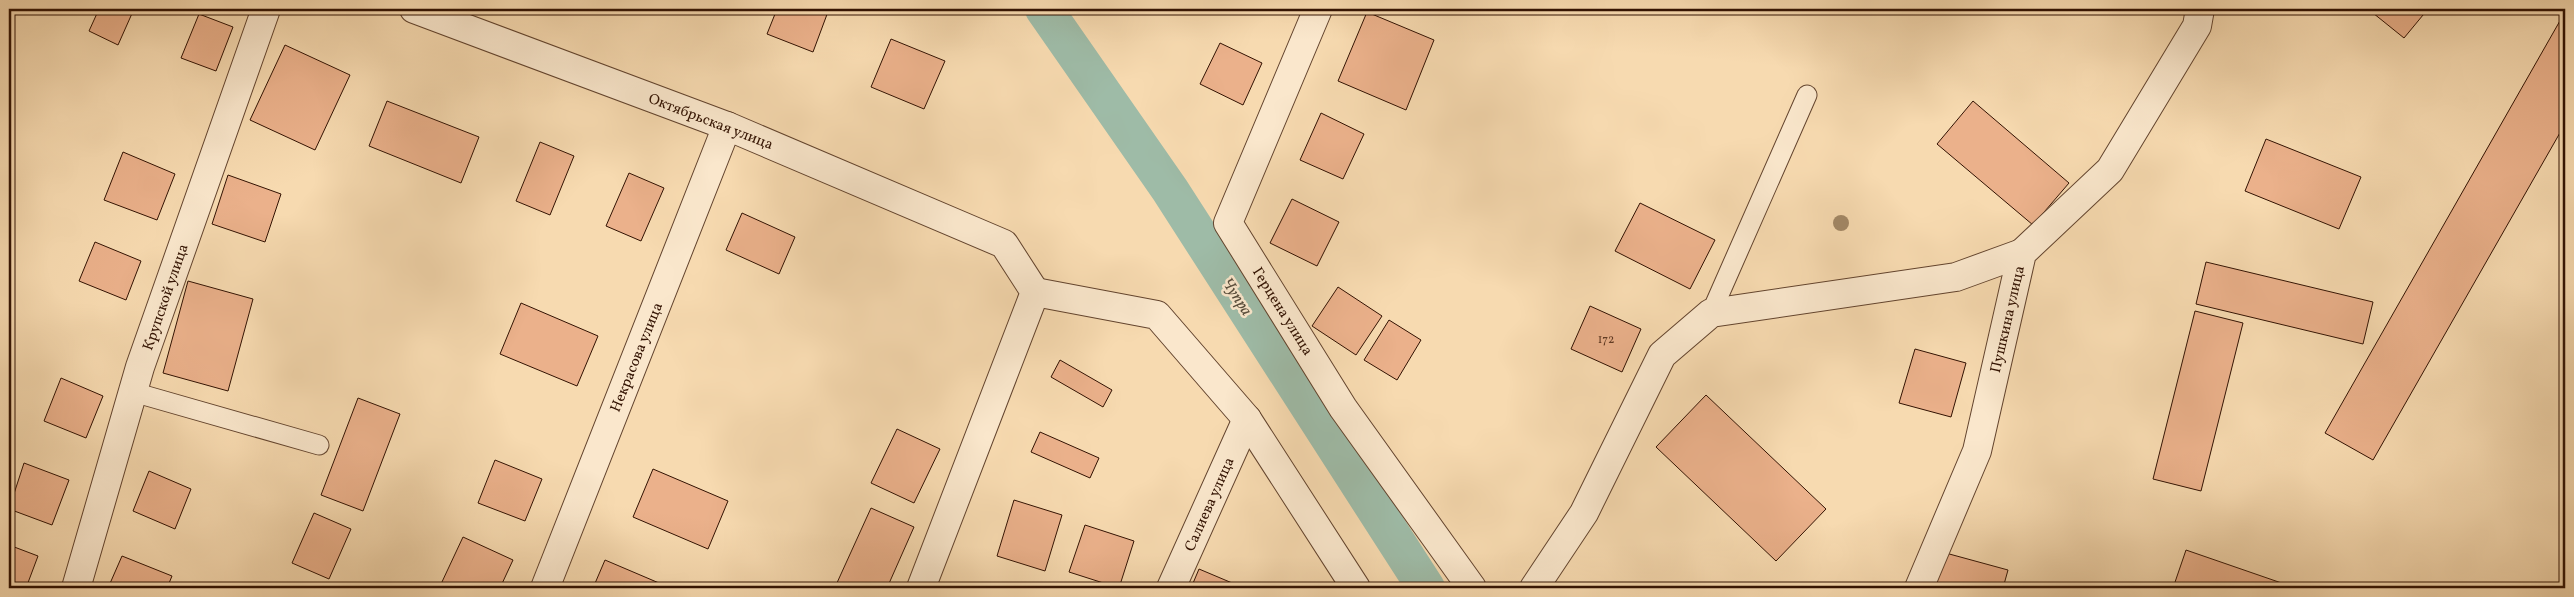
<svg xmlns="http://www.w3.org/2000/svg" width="2574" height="597" viewBox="0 0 2574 597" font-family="Vollkorn,serif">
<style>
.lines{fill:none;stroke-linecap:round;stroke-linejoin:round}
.canal{stroke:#9ebba7;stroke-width:38}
.building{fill:#ebb18b;stroke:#321202}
.service-casing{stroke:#63442e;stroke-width:21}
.minor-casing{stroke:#63442e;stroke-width:30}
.service{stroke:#fae7cc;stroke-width:19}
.minor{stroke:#fae7cc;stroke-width:28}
.tree{fill:#a38866}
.labels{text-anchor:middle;stroke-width:5;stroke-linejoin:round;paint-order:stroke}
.number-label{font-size:12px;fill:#603a24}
.street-label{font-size:15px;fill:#321202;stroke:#fae7cc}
.water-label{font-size:16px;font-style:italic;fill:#584d3c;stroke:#fae7cc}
</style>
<rect width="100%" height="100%" fill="#f7dab0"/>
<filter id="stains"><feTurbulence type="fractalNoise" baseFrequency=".004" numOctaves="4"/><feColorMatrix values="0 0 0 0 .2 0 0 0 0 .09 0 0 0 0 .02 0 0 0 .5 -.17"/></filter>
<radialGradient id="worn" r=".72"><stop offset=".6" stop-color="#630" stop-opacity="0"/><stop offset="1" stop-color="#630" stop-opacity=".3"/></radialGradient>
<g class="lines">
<polyline class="canal" points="1044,9 1170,190 1426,588"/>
</g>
<g class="building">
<polygon points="99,9 134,9 118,45 89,31"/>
<polygon points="777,9 829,9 813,52 767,34"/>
<polygon points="2368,9 2428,9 2404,38"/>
<polygon points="1367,12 1434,40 1406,110 1338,81"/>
<polygon points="2565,12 2565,124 2373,460 2325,433"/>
<polygon points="199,14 233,27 216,71 181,58"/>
<polygon points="891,39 945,61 924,109 871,87"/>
<polygon points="1220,43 1262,63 1243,105 1200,84"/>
<polygon points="285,45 350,75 315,150 250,120"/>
<polygon points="387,101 479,137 461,183 369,146"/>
<polygon points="1973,101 2069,183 2033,225 1937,144"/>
<polygon points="1321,113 1364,134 1343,179 1300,160"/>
<polygon points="2266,139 2361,177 2339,229 2245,191"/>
<polygon points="540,142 574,156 550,215 516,201"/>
<polygon points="123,152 175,174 157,220 104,200"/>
<polygon points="629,173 664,188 641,241 606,226"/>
<polygon points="228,175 281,194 265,242 212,224"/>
<polygon points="1292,199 1339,222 1317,266 1270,243"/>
<polygon points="1640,203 1715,240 1690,289 1615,251"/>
<polygon points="742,213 795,237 779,274 726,250"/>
<polygon points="95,242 141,261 126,300 79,281"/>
<polygon points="2206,262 2373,302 2363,344 2196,304"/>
<polygon points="188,281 253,299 228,391 163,373"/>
<polygon points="1338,287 1382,316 1356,355 1312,326"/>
<polygon points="521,303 598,336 577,386 500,354"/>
<polygon points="1590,306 1641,329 1622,372 1571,349"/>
<polygon points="2195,311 2243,323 2201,491 2153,479"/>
<polygon points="1389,320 1421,340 1397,380 1364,360"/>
<polygon points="1915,349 1966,363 1951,417 1899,403"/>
<polygon points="1060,360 1112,390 1103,407 1051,377"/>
<polygon points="61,378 103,396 86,438 44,421"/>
<polygon points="1706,395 1826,509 1776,561 1656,447"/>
<polygon points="358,398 400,414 363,511 321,495"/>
<polygon points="897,429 940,449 914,503 871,483"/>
<polygon points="1040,432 1099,458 1090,478 1031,452"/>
<polygon points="495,460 542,479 525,521 478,503"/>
<polygon points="24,463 69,480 52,525 9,509"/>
<polygon points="653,469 728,501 708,549 633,517"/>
<polygon points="149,471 191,489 175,529 133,511"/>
<polygon points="1014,500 1062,515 1045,571 997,556"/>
<polygon points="871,508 914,527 887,588 843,588 836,585"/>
<polygon points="314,513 351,529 329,579 292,563"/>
<polygon points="1085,525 1134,541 1119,588 1069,572"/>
<polygon points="463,537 513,560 500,588 451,588 441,584"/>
<polygon points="9,545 38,556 26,588 9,588"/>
<polygon points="2186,550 2296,588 2173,588"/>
<polygon points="1942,552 2008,570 2003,588 1932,588"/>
<polygon points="122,556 172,576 167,588 108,588"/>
<polygon points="605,560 659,583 656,588 593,588"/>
<polygon points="1199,569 1244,588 1191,588"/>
</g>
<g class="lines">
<defs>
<g id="service">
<polyline points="1711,313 1807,95"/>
<polyline points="133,392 319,445"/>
</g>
<g id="minor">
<polyline points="414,9 727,126 1004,244 1035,292 921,588"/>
<polyline points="1318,9 1228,223 1343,408 1472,588"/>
<polyline points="1035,292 1157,315 1247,419 1356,588"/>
<polyline points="76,588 140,367 266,9"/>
<polyline points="545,588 727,126"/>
<polyline points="1171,588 1247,419"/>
<polyline points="1534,588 1584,513 1662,355 1711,313 1956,277 2022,253"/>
<polyline points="1919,588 1977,451 2022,253 2110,170 2197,26 2200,9"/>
</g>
</defs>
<use href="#service" class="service-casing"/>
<use href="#minor" class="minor-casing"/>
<use href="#service" class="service"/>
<use href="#minor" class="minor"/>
</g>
<circle class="tree" cx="1841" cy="223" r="8"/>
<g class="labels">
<g class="number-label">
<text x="1606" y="343">172</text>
</g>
<g class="street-label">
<text transform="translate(711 121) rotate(21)" y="5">Октябрьская улица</text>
<text transform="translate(165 297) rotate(-71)" y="5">Крупской улица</text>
<text transform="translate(1283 311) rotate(58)" y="5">Герцена улица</text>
<text transform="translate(2007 319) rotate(-77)" y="5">Пушкина улица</text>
<text transform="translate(636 357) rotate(-68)" y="5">Некрасова улица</text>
<text transform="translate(1209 504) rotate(-66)" y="5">Салиева улица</text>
</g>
<g class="water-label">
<text transform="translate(1238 296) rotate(57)" y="6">Чупра</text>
</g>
</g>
<rect width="2574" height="597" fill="none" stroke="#f7dab0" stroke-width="30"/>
<rect x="10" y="10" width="2554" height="577" fill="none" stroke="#321202" stroke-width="2.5"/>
<rect x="15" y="15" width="2544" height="567" fill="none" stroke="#321202"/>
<rect width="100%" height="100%" filter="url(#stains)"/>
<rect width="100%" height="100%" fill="url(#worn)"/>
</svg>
